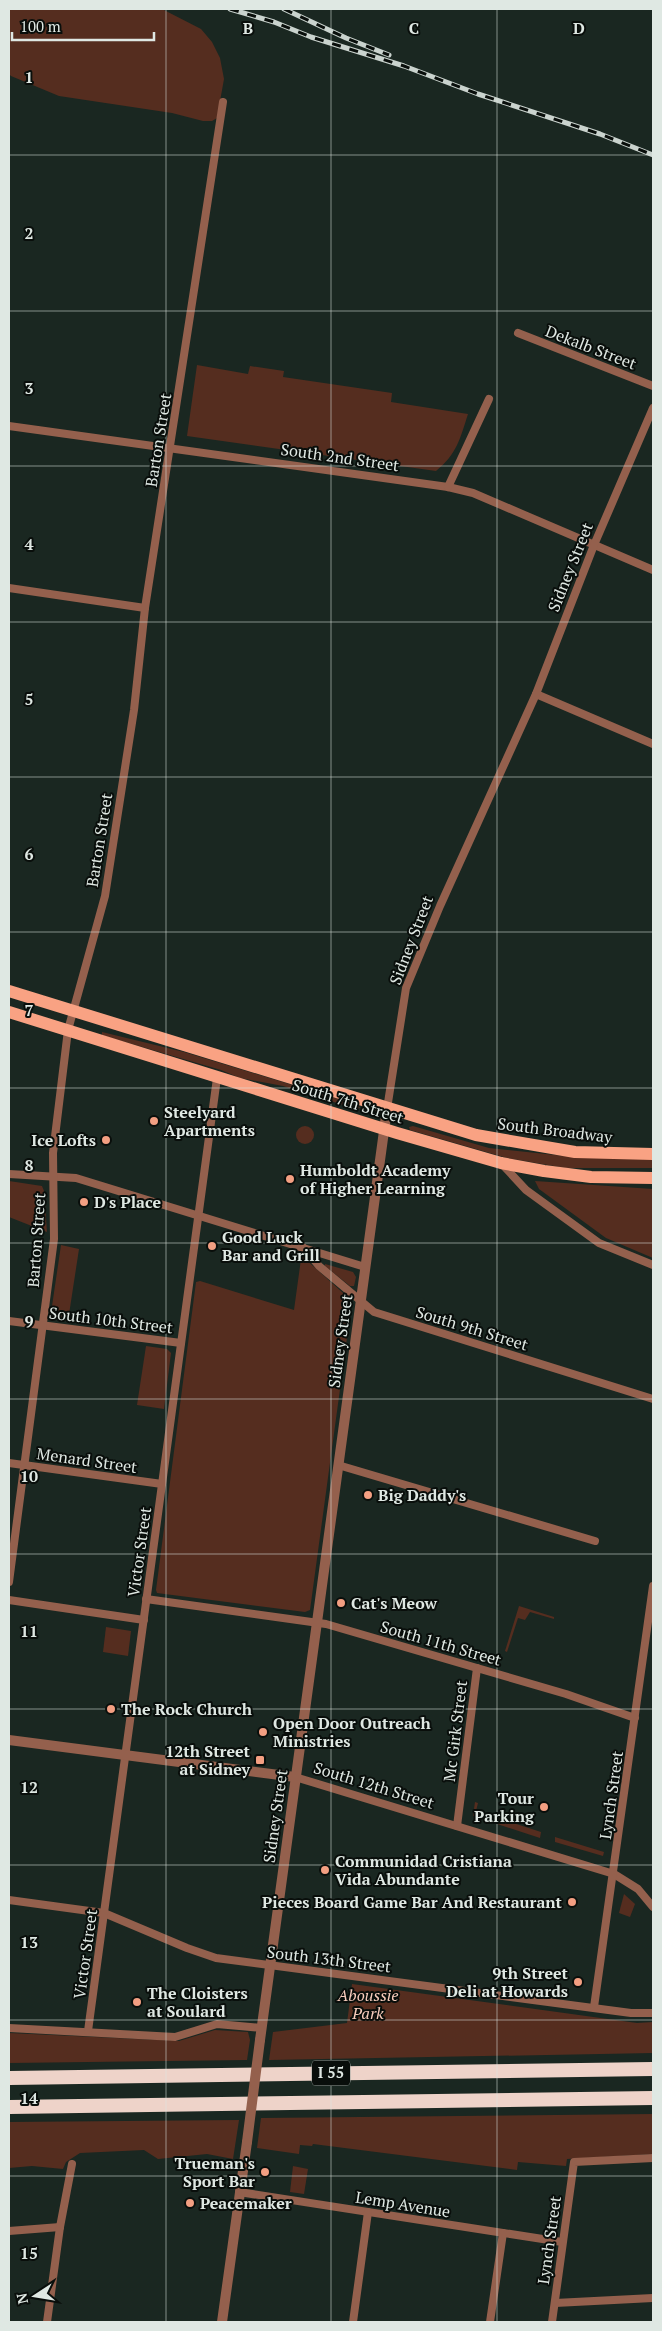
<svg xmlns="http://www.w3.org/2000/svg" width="662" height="2331" viewBox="0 0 662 2331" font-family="'PT Serif',serif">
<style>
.green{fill:#552d1f}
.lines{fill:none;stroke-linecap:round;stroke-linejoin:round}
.minor{stroke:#94604d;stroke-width:8}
.tertiary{stroke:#94604d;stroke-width:10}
.primary{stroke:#f9a283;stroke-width:12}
.motorway{stroke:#eed3c9;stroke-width:14}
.rail-casing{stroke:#cad3ce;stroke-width:5}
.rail{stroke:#090e0b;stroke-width:3;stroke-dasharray:9;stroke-linecap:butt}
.tertiary-bridge{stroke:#94604d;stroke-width:10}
.grid{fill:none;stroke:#dfe8e3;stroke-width:1;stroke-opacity:0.55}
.poi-dot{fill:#f39f82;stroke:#090e0b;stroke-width:2}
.labels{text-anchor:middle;stroke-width:4;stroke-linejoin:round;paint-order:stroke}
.shield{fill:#090e0b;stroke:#9fa7a2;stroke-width:1}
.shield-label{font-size:15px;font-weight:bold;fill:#dfe8e3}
.street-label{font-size:16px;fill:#dfe8e3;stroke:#090e0b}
.poi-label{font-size:16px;font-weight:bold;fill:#dfe8e3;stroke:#090e0b;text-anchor:start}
.park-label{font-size:16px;font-style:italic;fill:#f7ccbc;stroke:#090e0b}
.grid-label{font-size:16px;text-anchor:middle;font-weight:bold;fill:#dfe8e3;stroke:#090e0b;stroke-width:4;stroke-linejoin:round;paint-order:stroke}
</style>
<rect width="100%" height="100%" fill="#1a2721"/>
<g class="green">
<polygon points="9,9 162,9 201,29 212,42 220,58 224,79 217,118 212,121 203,121 172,113 59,96 11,76 9,74"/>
<path d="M 197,365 L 248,374 L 250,366 L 284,371 L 283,377 L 392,393 L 391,402 L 468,414 C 460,439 457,454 436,471 L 187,436 Z"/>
<polygon points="102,1032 184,1052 358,1105 360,1108 356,1109 283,1086 240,1078 221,1070 108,1037 102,1035"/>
<circle cx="305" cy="1135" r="9"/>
<polygon points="413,1126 489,1148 565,1156 653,1159 653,1168 566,1168 548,1165 507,1158 410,1130 409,1127"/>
<polygon points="9,1181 42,1186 44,1191 47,1232 9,1217"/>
<polygon points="535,1181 653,1189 653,1258 606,1238 539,1189"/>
<polygon points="61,1245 79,1249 68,1321 58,1320 51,1313"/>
<polygon points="303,1257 352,1301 310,1610 305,1612 157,1593 156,1590 196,1282 200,1281 294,1310 301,1259"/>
<polygon points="325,1264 353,1272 356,1277 354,1286 350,1286 325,1266"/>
<polygon points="146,1346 167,1349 171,1353 164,1409 137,1405"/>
<polygon points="519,1606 554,1617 554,1619 530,1612 525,1620 518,1618 507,1652 505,1651"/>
<polygon points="106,1627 131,1631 128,1656 103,1652"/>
<polygon points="475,1802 478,1803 476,1811 541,1832 540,1838 473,1816"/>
<polygon points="555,1837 604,1852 603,1856 555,1842"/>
<polygon points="624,1894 635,1904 630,1917 619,1913"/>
<polygon points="352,1984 637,2023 653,2022 653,2053 269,2060 273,2032 347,2023"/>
<polygon points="215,2030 248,2032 250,2040 247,2060 9,2063 9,2033 179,2041"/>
<polygon points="653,2114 653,2154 567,2159 566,2166 518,2162 517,2170 313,2144 312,2146 300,2145 299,2154 257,2148 261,2118"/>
<polygon points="239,2120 233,2159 207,2154 158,2159 144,2150 80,2153 66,2162 63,2169 32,2166 9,2168 9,2122"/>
<polygon points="293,2166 308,2169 304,2194 290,2192"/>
</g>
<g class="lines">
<g class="minor">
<polyline points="518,333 653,386"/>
<polyline points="9,426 448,487 473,493 653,570"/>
<polyline points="448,487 489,399"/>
<polyline points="9,588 145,608"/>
<polyline points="536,694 653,744"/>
<polyline points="387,1109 406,988 440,906 536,694 594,545 653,408"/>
<polyline points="501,1163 526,1190 599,1243 653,1265"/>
<polyline points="9,1174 76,1178 365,1267"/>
<polyline points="304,1248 319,1266 374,1312 653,1399"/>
<polyline points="9,1321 181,1343"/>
<polyline points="9,1463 162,1484"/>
<polyline points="338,1465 595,1541"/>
<polyline points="9,1582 54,1239 53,1153 68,1030 105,896 134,710 145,608 223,102"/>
<polyline points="146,1599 326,1624 566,1694 635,1718"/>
<polyline points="9,1600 144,1620"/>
<polyline points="295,1777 614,1874 638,1889 653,1907"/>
<polyline points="457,1826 477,1668"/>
<polyline points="9,1900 104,1913 187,1948 216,1958 631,2013 653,2013"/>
<polyline points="594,2007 653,1586"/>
<polyline points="9,2028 175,2037 217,2024 262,2028"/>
<polyline points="88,2031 217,1078"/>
<polyline points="239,2192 562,2242"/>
<polyline points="9,2231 60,2227"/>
<polyline points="555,2303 653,2298"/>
<polyline points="47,2322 60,2227 72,2164"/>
<polyline points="353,2322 368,2212"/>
<polyline points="490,2322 503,2233"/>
<polyline points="552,2322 574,2162 653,2158"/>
</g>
<g class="tertiary">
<polyline points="9,1740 295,1777"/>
<polyline points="260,2040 387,1109"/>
<polyline points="222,2322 247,2142"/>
</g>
<g class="primary">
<polyline points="9,991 476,1135 575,1152 653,1154"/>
<polyline points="9,1012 397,1133 501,1163 544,1171 591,1177 653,1178"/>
</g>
<g class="motorway">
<polyline points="9,2078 653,2069"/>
<polyline points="9,2107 653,2098"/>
</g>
<defs>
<g id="rail">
<polyline points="230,9 274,22 311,37 404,66 478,94 600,134 653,155"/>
<polyline points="284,9 346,38 389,55"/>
</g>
</defs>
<use href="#rail" class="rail-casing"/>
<use href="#rail" class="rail"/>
<polyline class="tertiary-bridge" points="247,2142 260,2040"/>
</g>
<path class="grid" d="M 166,9 L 166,2322M 331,9 L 331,2322M 497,9 L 497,2322M 9,155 L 653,155M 9,311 L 653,311M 9,466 L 653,466M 9,622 L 653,622M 9,777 L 653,777M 9,932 L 653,932M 9,1088 L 653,1088M 9,1243 L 653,1243M 9,1399 L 653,1399M 9,1554 L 653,1554M 9,1709 L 653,1709M 9,1865 L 653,1865M 9,2020 L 653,2020M 9,2176 L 653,2176"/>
<g class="poi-dot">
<circle cx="154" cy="1121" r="5"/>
<circle cx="106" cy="1140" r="5"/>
<circle cx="290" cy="1179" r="5"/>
<circle cx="84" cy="1202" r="5"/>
<circle cx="212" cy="1246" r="5"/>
<circle cx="368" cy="1495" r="5"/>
<circle cx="341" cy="1603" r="5"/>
<circle cx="111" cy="1709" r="5"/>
<circle cx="263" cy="1732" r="5"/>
<rect x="255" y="1755" width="10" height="10" rx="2.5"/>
<circle cx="544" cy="1807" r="5"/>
<circle cx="325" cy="1870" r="5"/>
<circle cx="572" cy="1902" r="5"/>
<circle cx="578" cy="1982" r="5"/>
<circle cx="137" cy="2002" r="5"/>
<circle cx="265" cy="2172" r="5"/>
<circle cx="190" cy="2203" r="5"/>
</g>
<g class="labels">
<rect class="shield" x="312" y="2060.5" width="38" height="25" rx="4"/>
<g class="shield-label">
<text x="331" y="2078">I 55</text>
</g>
<g class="street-label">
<text transform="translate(591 347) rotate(21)" y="6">Dekalb Street</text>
<text transform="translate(158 440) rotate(-81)" y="6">Barton Street</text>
<text transform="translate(340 457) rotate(8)" y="6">South 2nd Street</text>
<text transform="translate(570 567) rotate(-68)" y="6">Sidney Street</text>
<text transform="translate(99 840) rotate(-81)" y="6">Barton Street</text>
<text transform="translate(411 940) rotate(-69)" y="6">Sidney Street</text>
<text transform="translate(348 1101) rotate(17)" y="6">South 7th Street</text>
<text transform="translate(555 1130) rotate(7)" y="6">South Broadway</text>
<text transform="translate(36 1240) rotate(-86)" y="6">Barton Street</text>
<text transform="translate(111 1320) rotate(7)" y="6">South 10th Street</text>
<text transform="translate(472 1328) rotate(17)" y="6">South 9th Street</text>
<text transform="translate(340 1341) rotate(-82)" y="6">Sidney Street</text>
<text transform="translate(87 1460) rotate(8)" y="6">Menard Street</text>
<text transform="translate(139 1552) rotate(-82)" y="6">Victor Street</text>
<text transform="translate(441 1643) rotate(16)" y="6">South 11th Street</text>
<text transform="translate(455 1731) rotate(-83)" y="6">Mc Girk Street</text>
<text transform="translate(374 1785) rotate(17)" y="6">South 12th Street</text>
<text transform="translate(611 1795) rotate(-82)" y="6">Lynch Street</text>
<text transform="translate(275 1816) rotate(-82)" y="6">Sidney Street</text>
<text transform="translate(85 1954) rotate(-82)" y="6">Victor Street</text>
<text transform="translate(329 1959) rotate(7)" y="6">South 13th Street</text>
<text transform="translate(403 2204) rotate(9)" y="6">Lemp Avenue</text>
<text transform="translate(549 2240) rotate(-82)" y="6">Lynch Street</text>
</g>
<g class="poi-label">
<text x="164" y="1118">Steelyard<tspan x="164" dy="18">Apartments</tspan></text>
<text x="96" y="1146" text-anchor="end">Ice Lofts</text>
<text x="300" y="1176">Humboldt Academy<tspan x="300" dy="18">of Higher Learning</tspan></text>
<text x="94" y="1208">D's Place</text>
<text x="222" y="1243">Good Luck<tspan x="222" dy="18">Bar and Grill</tspan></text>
<text x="378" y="1501">Big Daddy's</text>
<text x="351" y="1609">Cat's Meow</text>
<text x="121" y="1715">The Rock Church</text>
<text x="273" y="1729">Open Door Outreach<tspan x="273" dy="18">Ministries</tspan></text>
<text x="250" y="1757" text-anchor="end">12th Street<tspan x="250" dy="18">at Sidney</tspan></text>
<text x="534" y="1804" text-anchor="end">Tour<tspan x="534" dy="18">Parking</tspan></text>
<text x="335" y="1867">Communidad Cristiana<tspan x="335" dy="18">Vida Abundante</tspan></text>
<text x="562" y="1908" text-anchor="end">Pieces Board Game Bar And Restaurant</text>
<text x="568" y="1979" text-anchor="end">9th Street<tspan x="568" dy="18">Deli at Howards</tspan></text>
<text x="147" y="1999">The Cloisters<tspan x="147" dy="18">at Soulard</tspan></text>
<text x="255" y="2169" text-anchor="end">Trueman's<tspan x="255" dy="18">Sport Bar</tspan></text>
<text x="200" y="2209">Peacemaker</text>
</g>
<g class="park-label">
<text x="368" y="2001">Aboussie<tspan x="368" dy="18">Park</tspan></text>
</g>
</g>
<g class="grid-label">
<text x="248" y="34">B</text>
<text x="414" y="34">C</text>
<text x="579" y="34">D</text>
<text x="29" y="83">1</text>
<text x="29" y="239">2</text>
<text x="29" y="394">3</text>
<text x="29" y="550">4</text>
<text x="29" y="705">5</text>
<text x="29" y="860">6</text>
<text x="29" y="1016">7</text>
<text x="29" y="1171">8</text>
<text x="29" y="1327">9</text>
<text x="29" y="1482">10</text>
<text x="29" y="1637">11</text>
<text x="29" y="1793">12</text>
<text x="29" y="1948">13</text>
<text x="29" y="2104">14</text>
<text x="29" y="2259">15</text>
</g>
<rect width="662" height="2331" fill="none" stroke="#dfe8e3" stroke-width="20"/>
<g transform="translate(35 2296) rotate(258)" stroke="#090e0b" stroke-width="4" paint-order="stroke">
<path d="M0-4L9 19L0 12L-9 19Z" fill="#dfe8e3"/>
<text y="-8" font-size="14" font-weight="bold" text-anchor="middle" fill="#dfe8e3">N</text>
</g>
<path d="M12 32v8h142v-8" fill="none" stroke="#dfe8e3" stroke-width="2.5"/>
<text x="20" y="32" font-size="15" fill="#dfe8e3" stroke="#090e0b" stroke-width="4" paint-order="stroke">100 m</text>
</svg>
